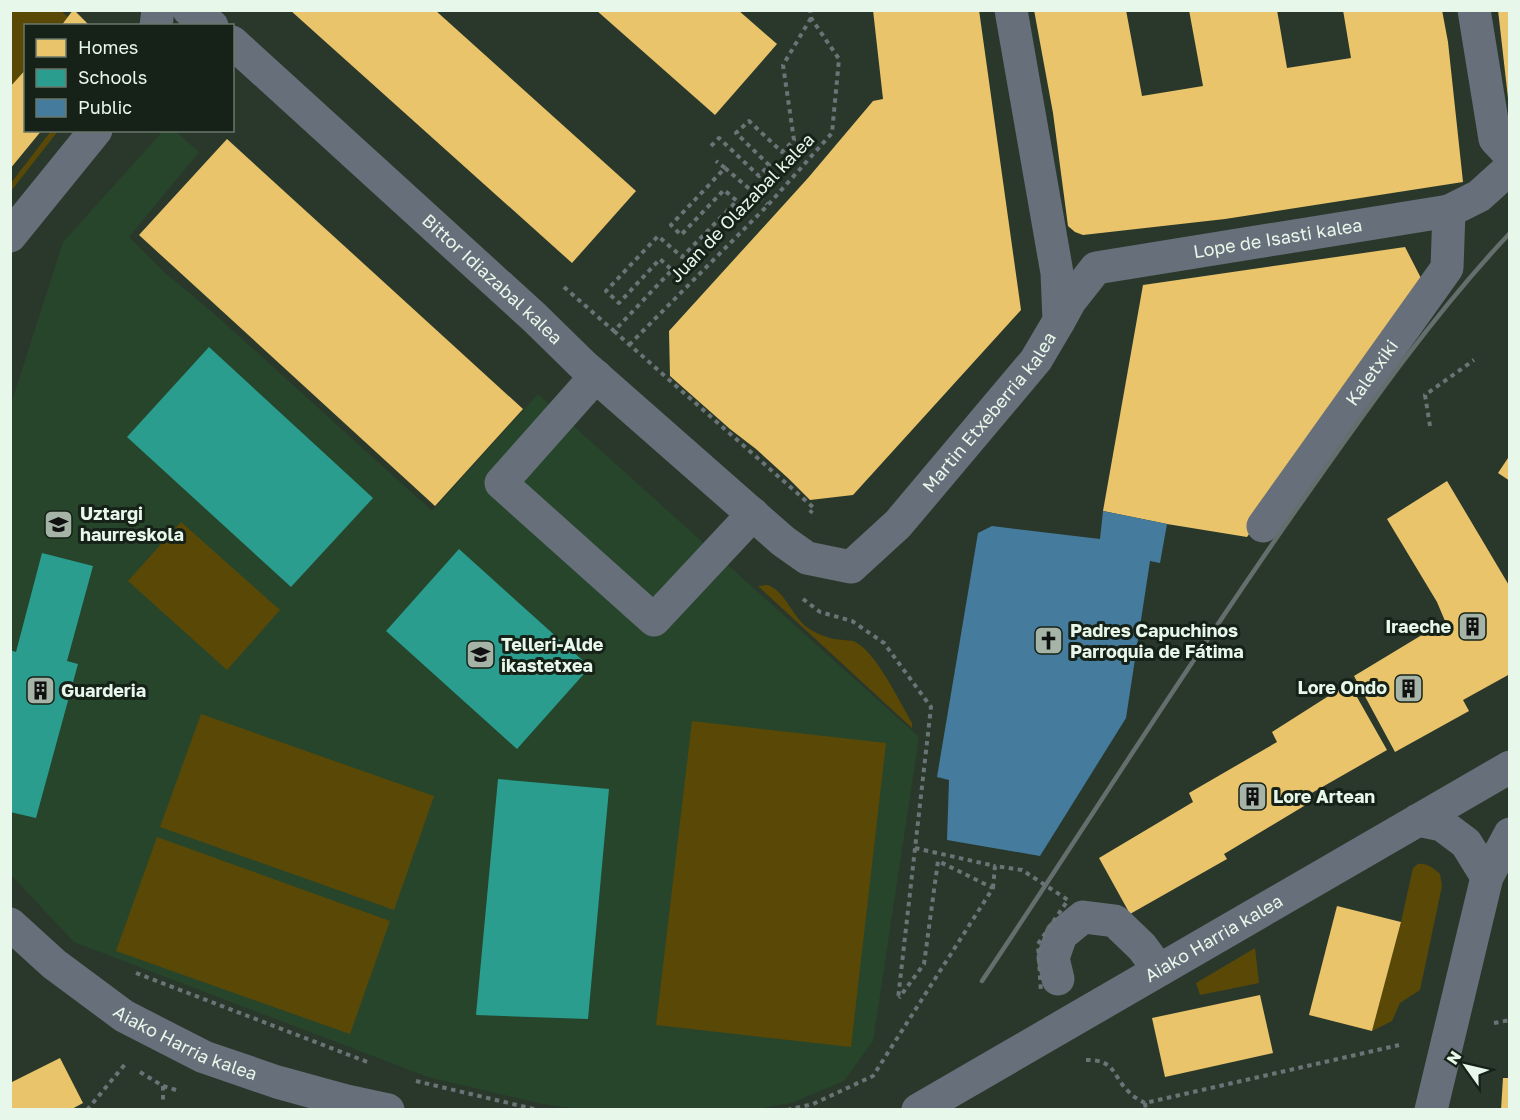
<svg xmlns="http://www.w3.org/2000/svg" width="1520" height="1120" viewBox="0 0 1520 1120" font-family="'Golos Text',sans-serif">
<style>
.built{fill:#27452b}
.green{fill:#5a4807}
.homes{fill:#e9c46a}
.schools{fill:#2a9d8f}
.public{fill:#457b9d}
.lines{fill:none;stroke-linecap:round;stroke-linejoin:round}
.path{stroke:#6a7376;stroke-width:4;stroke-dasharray:4.5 4.5;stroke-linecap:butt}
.minor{stroke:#666f7a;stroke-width:33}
.rail{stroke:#646e6d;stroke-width:4.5}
.path-bridge{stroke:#6a7376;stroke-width:4;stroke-dasharray:4.5 4.5;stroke-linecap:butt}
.labels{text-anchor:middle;stroke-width:6;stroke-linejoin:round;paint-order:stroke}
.street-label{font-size:18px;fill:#e7f7e9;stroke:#162217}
.poi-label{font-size:18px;font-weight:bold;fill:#e7f7e9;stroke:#162217;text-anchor:start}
</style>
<rect width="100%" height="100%" fill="#2a382c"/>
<polygon class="built" points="163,131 175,131 199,152 129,237 165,273 210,310 432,511 538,394 919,737 873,1041 844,1081 791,1103 757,1109 581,1109 542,1104 428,1077 74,942 11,875 11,404 63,242"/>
<g class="green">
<polygon points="11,11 61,11 68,17 61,25 26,26 25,69 11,87"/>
<polygon points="51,131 58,131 11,191 11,183"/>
<polygon points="181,522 280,610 227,670 128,581"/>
<path d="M 768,585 C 787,593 791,616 808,628 C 815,633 826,637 834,639 C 840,640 847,640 853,641 C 875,649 900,703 912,723 L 912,728 L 758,586 Z"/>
<polygon points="201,714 434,796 394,910 160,827"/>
<polygon points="692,721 886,743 851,1047 656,1025"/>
<polygon points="157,837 390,921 350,1034 116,951"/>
<path d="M 1418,864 C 1427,863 1433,868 1440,874 L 1442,886 L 1420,990 L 1400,1003 L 1392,1021 L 1372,1031 L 1401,922 L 1413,868 Z"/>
<polygon points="1255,948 1259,983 1200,995 1196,983"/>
</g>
<g class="homes">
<polygon points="73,10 74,10 90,26 61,26"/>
<polygon points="290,10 435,10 636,191 572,263"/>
<polygon points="596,10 738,10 777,44 715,115"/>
<polygon points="873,10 979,10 1021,310 853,495 810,500 789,479 756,449 730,429 670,376 669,331 808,178 873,101 883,99"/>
<polygon points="1034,10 1126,10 1142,96 1203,86 1189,10 1277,10 1287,68 1351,58 1343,10 1442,10 1448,42 1463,182 1225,219 1083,235 1075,232 1068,226 1053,113"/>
<polygon points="1498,10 1510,10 1510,98 1508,98"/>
<polygon points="26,69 26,130 42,130 10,169 10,87"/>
<polygon points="227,139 523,409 435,506 139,235"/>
<polygon points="1405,247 1423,282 1247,537 1167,524 1103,511 1143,285"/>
<polygon points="1510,455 1510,481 1498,473"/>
<polygon points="1447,481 1510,587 1510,674 1463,700 1469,711 1395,752 1354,676 1445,621 1437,602 1387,519"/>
<polygon points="1349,683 1387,750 1310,794 1314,800 1224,854 1227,859 1130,914 1099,858 1193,802 1189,793 1277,742 1272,732"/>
<polygon points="1337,906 1401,922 1372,1031 1309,1015"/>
<polygon points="1260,995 1273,1053 1165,1077 1152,1018"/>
<polygon points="60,1058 83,1103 70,1110 10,1110 10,1083"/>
<polygon points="1503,1078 1510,1078 1510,1110 1501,1110"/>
</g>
<g class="schools">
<polygon points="209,347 373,498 291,587 127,437"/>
<polygon points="459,549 590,667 517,749 386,631"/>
<polygon points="42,553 93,566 67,661 78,664 36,818 10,812 10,650 16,652"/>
<polygon points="498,779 609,789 588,1019 476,1015"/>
</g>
<polygon class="public" points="1103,511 1167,524 1160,563 1150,561 1126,718 1040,856 947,840 949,780 937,777 978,533 992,526 1100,539"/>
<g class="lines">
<g class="path">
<polyline points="711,146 719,138 759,176 769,165 736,133 749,121 782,152 794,140 783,65 811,18"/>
<polyline points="725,168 767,204"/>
<polyline points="564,287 614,331 672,270 660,259 619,303 606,291 658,236 682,257 737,201 724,190 681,235 671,225 725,168 716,161"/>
<polyline points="614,331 814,508 810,513"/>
<polyline points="629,345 768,205 832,133 839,59 811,18 810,10"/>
<polyline points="1430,426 1425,395 1474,360"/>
<polyline points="803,599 820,612 852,621 884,643 931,707 898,999"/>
<polyline points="915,848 995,866"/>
<polyline points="136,973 370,1063"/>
<polyline points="1494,1023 1510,1020"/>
<path d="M 1086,1060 C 1117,1060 1111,1075 1129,1092 C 1133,1097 1140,1100 1145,1103 L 1399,1045"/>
<polyline points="140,1072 163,1086 176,1090"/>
<polyline points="416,1081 538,1110"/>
<polyline points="163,1086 163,1103"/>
<polyline points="1145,1103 1146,1110"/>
<polyline points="87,1110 126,1063"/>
<polyline points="787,1110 813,1104 873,1076 993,888 938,861 924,964 899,998"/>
</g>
<g class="minor">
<polyline points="189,10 196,13 212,26"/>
<polyline points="1474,10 1495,139 1510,155"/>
<polyline points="156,26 158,10"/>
<path id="s1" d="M 232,42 L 535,318 L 584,366 L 783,541 L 807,558 L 851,567 L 898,524 L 1036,360 L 1059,321 L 1057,273 L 1011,10"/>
<polyline points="10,236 96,130"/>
<path id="s2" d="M 1059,321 L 1070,301 L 1096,268 L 1449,211 L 1479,196 L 1510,168"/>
<polyline points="596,376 501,483 654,620 753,514"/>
<path id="s3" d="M 1263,526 L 1447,268 L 1449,211"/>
<polyline points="1418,820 1442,825 1466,843 1487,877"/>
<path id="s4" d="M 10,924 L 54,964 L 124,1016 L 204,1057 L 277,1082 L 346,1101 L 388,1110"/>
<polyline points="1058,979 1053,958 1061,935 1083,917 1115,921 1142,947 1159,970"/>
<path id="s5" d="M 918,1110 L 1510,767"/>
<polyline points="1431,1110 1487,877 1510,834"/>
</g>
<path class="rail" d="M 982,981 C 1087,824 1188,664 1296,510 C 1363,415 1430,318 1510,233"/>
<polyline class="path-bridge" points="993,888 995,866 1022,870 1068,900 1038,944 1041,993"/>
</g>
<defs>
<symbol id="school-square" viewBox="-11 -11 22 22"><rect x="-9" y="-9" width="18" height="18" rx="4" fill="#a5b4a7" stroke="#162217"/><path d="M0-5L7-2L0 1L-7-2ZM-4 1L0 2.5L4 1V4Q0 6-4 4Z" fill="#111"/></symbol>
<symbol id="building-square" viewBox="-11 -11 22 22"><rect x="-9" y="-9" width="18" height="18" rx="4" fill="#a5b4a7" stroke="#162217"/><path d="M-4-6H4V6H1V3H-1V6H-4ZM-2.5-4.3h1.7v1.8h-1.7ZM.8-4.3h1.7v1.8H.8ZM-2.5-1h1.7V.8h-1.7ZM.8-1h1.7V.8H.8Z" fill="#111"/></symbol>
<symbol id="church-square" viewBox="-11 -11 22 22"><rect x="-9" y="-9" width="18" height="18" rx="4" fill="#a5b4a7" stroke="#162217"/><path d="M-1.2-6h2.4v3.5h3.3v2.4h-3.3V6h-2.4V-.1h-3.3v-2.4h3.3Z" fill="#111"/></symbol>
</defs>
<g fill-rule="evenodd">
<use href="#school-square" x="42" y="508" width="33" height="33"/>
<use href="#building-square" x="1456" y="610" width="33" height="33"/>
<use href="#church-square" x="1032" y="624" width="33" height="33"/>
<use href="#school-square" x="464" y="638" width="33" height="33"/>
<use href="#building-square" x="1392" y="672" width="33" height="33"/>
<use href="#building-square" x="24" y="674" width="33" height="33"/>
<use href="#building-square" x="1236" y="780" width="33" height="33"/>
</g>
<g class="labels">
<g class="street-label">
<text transform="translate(742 208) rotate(-46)" y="6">Juan de Olazabal kalea</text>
<text dy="6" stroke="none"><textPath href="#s2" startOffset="249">Lope de Isasti kalea</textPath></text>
<text dy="6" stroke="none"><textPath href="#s1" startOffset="352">Bittor Idiazabal kalea</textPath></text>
<text dy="6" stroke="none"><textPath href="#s3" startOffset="188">Kaletxiki</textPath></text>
<text dy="6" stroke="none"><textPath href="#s1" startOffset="1026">Martin Etxeberria kalea</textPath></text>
<text dy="6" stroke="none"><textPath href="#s5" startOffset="342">Aiako Harria kalea</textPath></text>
<text dy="6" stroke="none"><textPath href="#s4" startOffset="214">Aiako Harria kalea</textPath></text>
</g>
<g class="poi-label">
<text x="80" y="520">Uztargi<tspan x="80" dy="21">haurreskola</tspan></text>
<text x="1451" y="633" text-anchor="end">Iraeche</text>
<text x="1070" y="637">Padres Capuchinos<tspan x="1070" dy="21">Parroquia de Fátima</tspan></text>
<text x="501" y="651">Telleri-Alde<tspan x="501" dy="21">ikastetxea</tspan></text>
<text x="1387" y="694" text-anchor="end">Lore Ondo</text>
<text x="61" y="697">Guarderia</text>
<text x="1273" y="803">Lore Artean</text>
</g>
</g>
<rect width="1520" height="1120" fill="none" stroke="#e7f7e9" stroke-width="24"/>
<rect x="24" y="24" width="210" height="108" fill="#162217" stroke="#6a776b" stroke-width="1.5"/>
<rect x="36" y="39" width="30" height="18" fill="#e9c46a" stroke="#6a776b" stroke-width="1.5"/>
<text x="78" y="54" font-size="18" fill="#e7f7e9">Homes</text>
<rect x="36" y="69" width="30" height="18" fill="#2a9d8f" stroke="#6a776b" stroke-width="1.5"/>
<text x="78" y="84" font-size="18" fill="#e7f7e9">Schools</text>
<rect x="36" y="99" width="30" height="18" fill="#457b9d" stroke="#6a776b" stroke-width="1.5"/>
<text x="78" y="114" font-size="18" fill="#e7f7e9">Public</text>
<g transform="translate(1466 1066) rotate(304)" stroke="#162217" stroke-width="4.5" paint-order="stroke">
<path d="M0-4.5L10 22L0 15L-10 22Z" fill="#e7f7e9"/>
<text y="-9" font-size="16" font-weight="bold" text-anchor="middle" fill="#e7f7e9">N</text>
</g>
</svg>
